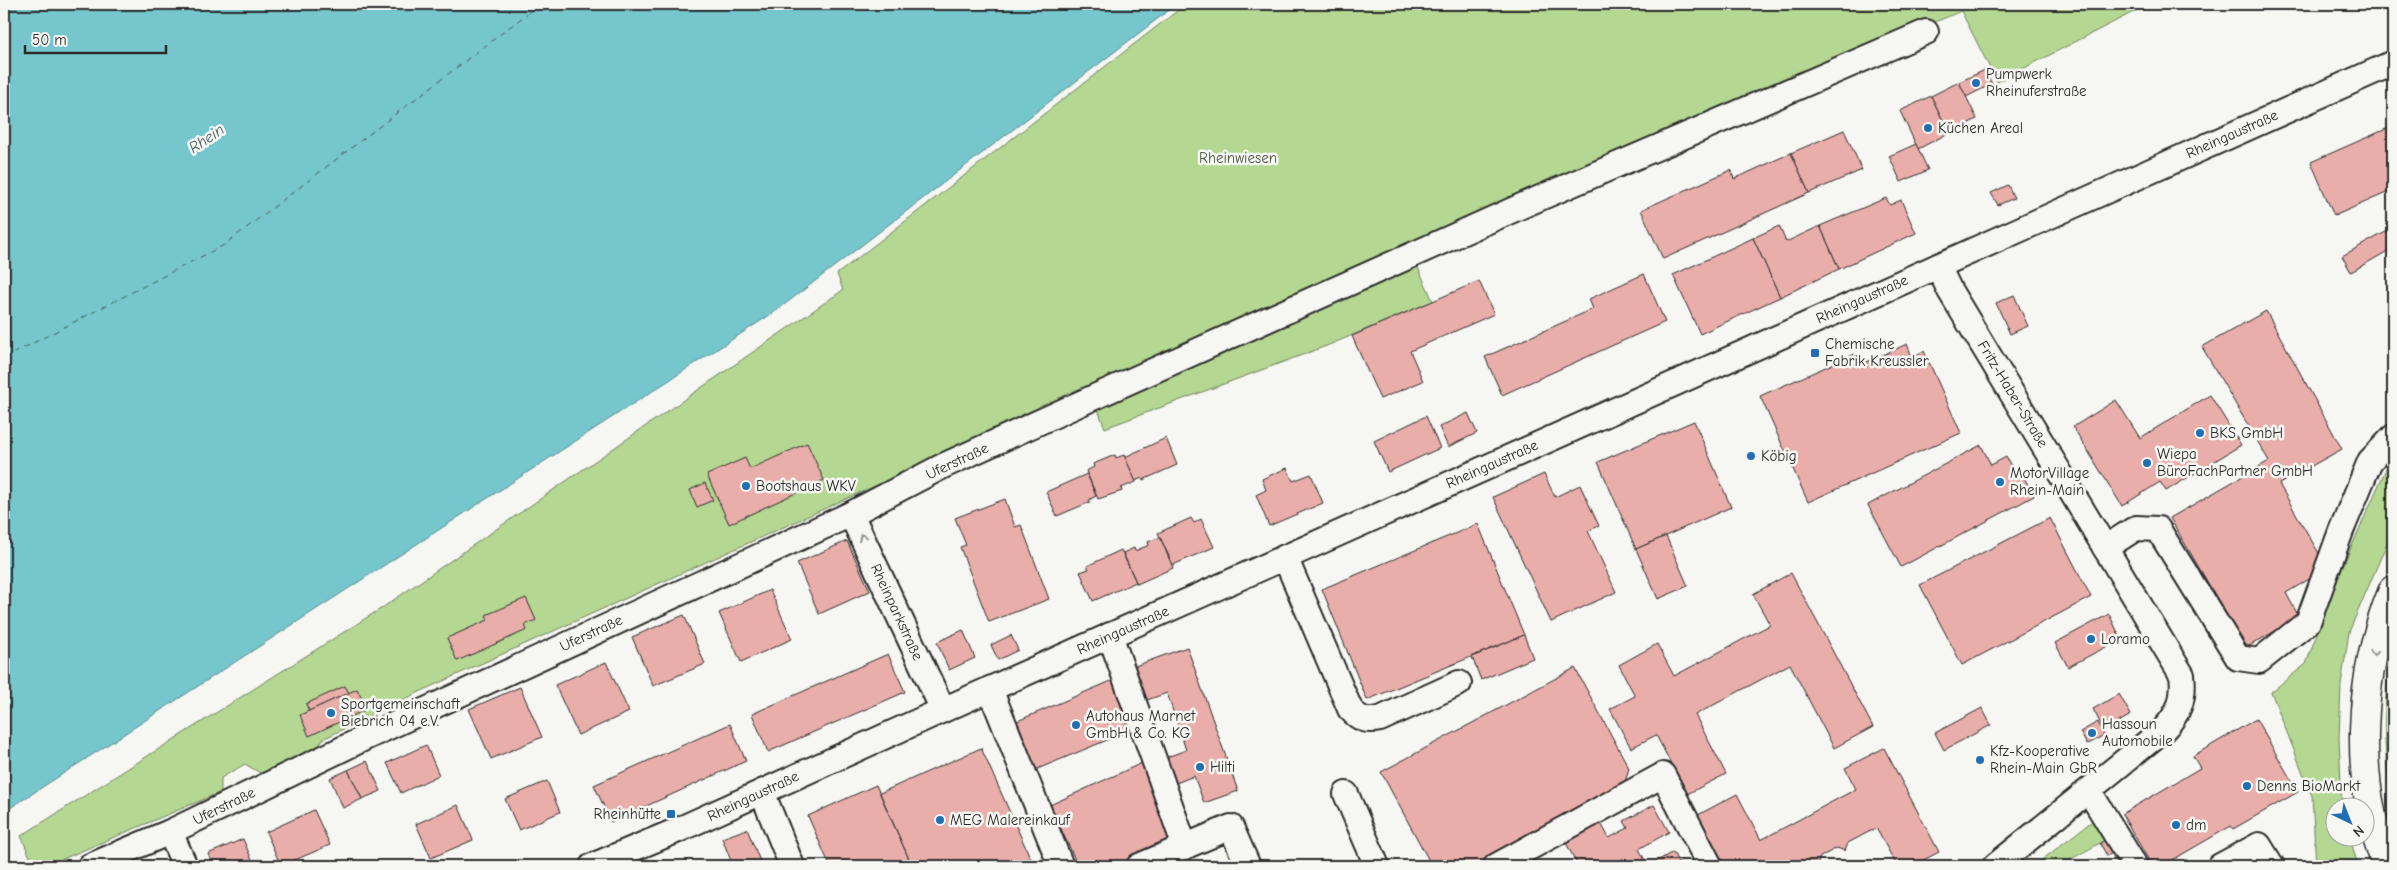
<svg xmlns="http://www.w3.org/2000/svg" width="2397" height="870" viewBox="0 0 2397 870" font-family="'Comic Neue',sans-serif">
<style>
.green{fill:#b4d792;stroke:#70815e}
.water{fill:#76c7cd;stroke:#58898c}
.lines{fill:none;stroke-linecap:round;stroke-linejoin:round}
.ferry{stroke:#425a5c;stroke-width:1;stroke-dasharray:6 5;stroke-linecap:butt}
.building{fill:#eaaeaa;stroke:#2b2b2b}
.minor-casing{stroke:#2b2b2b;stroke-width:28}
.highway-casing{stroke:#2b2b2b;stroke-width:31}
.minor{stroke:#f6f6f2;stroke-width:24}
.highway{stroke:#f6f6f2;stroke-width:28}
.oneway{stroke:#90908e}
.poi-dot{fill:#1f6fb2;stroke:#f6f6f2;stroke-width:2}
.labels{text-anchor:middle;stroke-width:5;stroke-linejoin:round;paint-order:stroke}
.poi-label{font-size:15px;fill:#2b2b2b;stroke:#f6f6f2;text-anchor:start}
.street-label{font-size:15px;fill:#2b2b2b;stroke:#f6f6f2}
.park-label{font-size:15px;fill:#4d5645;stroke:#f6f6f2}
.water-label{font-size:16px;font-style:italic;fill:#425a5c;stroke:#f6f6f2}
</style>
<rect width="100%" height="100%" fill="#f6f6f2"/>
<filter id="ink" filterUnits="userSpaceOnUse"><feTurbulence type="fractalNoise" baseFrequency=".02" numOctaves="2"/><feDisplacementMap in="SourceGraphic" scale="10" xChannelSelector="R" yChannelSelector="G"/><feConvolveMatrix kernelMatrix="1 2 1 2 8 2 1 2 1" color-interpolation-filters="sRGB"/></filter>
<g filter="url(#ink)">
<g class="green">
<polygon points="1186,4 2149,4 1997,82 1961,11 1534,193 839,502 432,686 323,739 318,747 262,774 245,764 221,778 221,792 46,866 34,866 21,836 382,608 843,290 837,274"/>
<polygon points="1415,261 1433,301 1329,345 1105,428 1095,402"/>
<polygon points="2393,453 2393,529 2349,632 2341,685 2339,738 2342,807 2334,808 2334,838 2350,838 2358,866 2316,866 2312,796 2271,692 2306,664 2334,586"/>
<path d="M 2393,654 L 2393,811 C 2384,758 2380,706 2393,654 Z"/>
<polygon points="2096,818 2109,838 2059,866 2034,866"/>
</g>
<polygon class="water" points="4,4 1177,4 776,311 4,812"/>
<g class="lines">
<polyline class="ferry" points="4,358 224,245 540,4"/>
</g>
<g class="building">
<polygon points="1985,70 1992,84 1966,97 1959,82"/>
<polygon points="1959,82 1977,119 1949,133 1931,96"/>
<polygon points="1931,96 1949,133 1918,149 1900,111"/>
<polygon points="2393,126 2393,190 2334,216 2311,162"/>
<polygon points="1844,130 1862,170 1809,193 1791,153"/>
<polygon points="1916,144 1928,170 1901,182 1889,156"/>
<polygon points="1791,153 1809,193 1663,259 1641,210 1731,170 1734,179"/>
<polygon points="2008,185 2014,198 1998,205 1991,193"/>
<polygon points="1886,198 1890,205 1901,200 1916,233 1839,269 1820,226"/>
<polygon points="1779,226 1786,242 1820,226 1839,269 1780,297 1753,238"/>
<polygon points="2393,228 2393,248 2351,272 2342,256"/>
<polygon points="1753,238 1780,297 1700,334 1673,275"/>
<polygon points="1644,274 1665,322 1502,395 1485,357 1593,309 1589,299"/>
<polygon points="1479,281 1494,314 1410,351 1423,381 1380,399 1352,336"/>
<polygon points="2014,295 2028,326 2010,334 1996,303"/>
<polygon points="2266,311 2342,449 2279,484 2321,557 2316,575 2286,593 2299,617 2246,648 2170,518 2269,461 2202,347"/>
<polygon points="1907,344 1912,357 1924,351 1961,433 1808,502 1760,396 1855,354 1860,365"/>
<polygon points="2210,395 2241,445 2166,491 2160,482 2122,506 2073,427 2116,400 2140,438"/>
<polygon points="1468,413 1477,433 1448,447 1439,427"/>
<polygon points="1426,416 1440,448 1388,472 1374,441"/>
<polygon points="1694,421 1731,507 1636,549 1598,462"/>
<polygon points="1166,438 1177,465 1143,480 1142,478 1135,481 1125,457"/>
<polygon points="807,443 824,480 729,524 707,475 745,458 750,469"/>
<polygon points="1981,445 1991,465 2006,457 2015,473 2020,470 2034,496 1901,567 1868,505"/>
<polygon points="1115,455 1116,458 1124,455 1136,482 1121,488 1122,491 1098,499 1086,471 1094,467 1093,464"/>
<polygon points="1287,468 1293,481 1311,474 1323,503 1269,526 1256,495 1266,490 1262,479"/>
<polygon points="1087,474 1096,496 1089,500 1090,502 1057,516 1046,492"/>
<polygon points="1544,474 1555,497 1580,485 1599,526 1588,531 1616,592 1551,622 1493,497"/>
<polygon points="705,483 713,500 697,507 690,490"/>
<polygon points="1005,499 1015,527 1021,525 1049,599 989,622 960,547 966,545 955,518"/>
<polygon points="1191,518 1194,523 1201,519 1214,547 1173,565 1158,533"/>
<polygon points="2050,518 2091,597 1962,665 1920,585"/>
<polygon points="1478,524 1524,635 1367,700 1322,589"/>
<polygon points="1666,536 1688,586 1658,599 1636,549"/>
<polygon points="1160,537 1173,568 1137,584 1123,553 1134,548 1135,551 1149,545 1148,542"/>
<polygon points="847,541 870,591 819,614 797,563"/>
<polygon points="1121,550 1136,582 1093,601 1080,572 1089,569 1087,566"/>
<polygon points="1791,573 1873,727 1834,748 1790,664 1695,715 1726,774 1687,794 1656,735 1631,748 1610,709 1635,696 1619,665 1657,644 1674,676 1770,625 1753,594"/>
<polygon points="770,590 792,639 741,662 719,613"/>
<polygon points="526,598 536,620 525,625 527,630 457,661 447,638 488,620 486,615"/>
<polygon points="2109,614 2121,639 2068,667 2055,643"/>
<polygon points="684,615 705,664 653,686 632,637"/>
<polygon points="963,630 975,658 949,670 937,642"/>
<polygon points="1011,635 1018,650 998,660 991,645"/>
<polygon points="1524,635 1533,658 1481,680 1472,657"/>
<polygon points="1187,647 1238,791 1204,803 1194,776 1176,783 1167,757 1186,750 1167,693 1147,700 1135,666"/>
<polygon points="888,654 905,692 768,752 752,714"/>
<polygon points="606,662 629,712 578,735 555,685"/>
<polygon points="1575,668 1629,768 1623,789 1480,866 1432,866 1381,772"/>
<polygon points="1116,679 1136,728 1035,770 1015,722"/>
<polygon points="345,686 349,693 309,711 306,704"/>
<polygon points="520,687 542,737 491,759 469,709"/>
<polygon points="357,689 367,709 309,736 300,715"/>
<polygon points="2119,694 2131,715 2104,730 2093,709"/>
<polygon points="1982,708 1991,725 1944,750 1935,733"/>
<polygon points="2256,719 2298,792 2233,829 2231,826 2162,866 2152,866 2122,814 2200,768 2193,756"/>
<polygon points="2098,722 2104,735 2087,745 2080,732"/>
<polygon points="730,724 746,761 611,822 594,785"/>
<polygon points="426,745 439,775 401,793 387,763"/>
<polygon points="981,748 1034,866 912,866 880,793"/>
<polygon points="1884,748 1939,852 1912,866 1897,866 1876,828 1848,843 1845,851 1837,848 1820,857 1817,866 1809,863 1804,866 1725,866 1698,815 1737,794 1761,840 1856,789 1845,768"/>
<polygon points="367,761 381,791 362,799 348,770"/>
<polygon points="1142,763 1172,830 1166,833 1171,844 1121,866 1098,866 1097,864 1078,866 1050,805"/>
<polygon points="348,770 362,799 343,808 330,778"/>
<polygon points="547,781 560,812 519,830 505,799"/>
<polygon points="876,785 912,866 830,866 808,816"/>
<polygon points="458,805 473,840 431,858 416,824"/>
<polygon points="1654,805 1669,832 1639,849 1648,866 1673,852 1680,866 1578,866 1562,835 1597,816 1609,838 1628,828 1624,821"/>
<polygon points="314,810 330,845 281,866 266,832"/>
<polygon points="747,829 762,866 733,866 722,838"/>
<polygon points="243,839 254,865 213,866 208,854"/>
<polygon points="2107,839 2114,852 2107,856 2100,843"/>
</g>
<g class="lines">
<defs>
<g id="minor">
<path d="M 1938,266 L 1950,291 L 2182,675 C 2185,698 2179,714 2163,730 L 1995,866"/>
<polyline points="851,514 943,710"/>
<polyline points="2105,548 2136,528 2158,529 2238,658 2259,661 2308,622 2341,531 2370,461 2393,437"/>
<path d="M 1285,557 L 1350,709 C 1359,719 1366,722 1380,719 L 1459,683"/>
<polyline points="1110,635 1185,847"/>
<polyline points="990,689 1061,866"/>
<polyline points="2089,791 2135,866"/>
<polyline points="762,792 792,866"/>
<polyline points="1346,794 1377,866"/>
<polyline points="170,832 185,866"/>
<polyline points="90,866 170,832 367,737 851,514 943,466 1090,399 1526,204 1926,32"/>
<polyline points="592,866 678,830 943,710 2393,63"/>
<polyline points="1139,866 1231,827 1248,866"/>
<polyline points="1496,866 1663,775 1710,866"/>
<polyline points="2220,866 2259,845 2272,866"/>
</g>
<path id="highway" d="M 2387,866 C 2353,780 2358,675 2393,590"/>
</defs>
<use href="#minor" class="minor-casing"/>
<use href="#highway" class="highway-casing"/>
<use href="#minor" class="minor"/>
<use href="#highway" class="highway"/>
</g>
<defs><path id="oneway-chevron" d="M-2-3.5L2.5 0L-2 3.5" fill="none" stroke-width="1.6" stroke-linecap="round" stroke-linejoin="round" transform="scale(1.25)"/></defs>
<g class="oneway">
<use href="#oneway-chevron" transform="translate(862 537) rotate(-116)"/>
<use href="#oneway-chevron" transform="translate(2374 653) rotate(100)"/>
</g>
</g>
<g class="poi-dot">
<circle cx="1976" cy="83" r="5"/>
<circle cx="1928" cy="128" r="5"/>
<rect x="1810" y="348" width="10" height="10" rx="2.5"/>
<circle cx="2200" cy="433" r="5"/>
<circle cx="1751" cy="456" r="5"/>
<circle cx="2147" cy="463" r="5"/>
<circle cx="2000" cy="482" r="5"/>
<circle cx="746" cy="486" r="5"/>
<circle cx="2091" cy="639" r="5"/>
<circle cx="331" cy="713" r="5"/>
<circle cx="1076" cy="725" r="5"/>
<circle cx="2092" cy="733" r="5"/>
<circle cx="1980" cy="760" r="5"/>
<circle cx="1200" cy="767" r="5"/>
<circle cx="2247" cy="786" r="5"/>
<rect x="666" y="809" width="10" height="10" rx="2.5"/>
<circle cx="940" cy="820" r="5"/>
<circle cx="2176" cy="825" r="5"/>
</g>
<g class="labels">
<g class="poi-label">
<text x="1986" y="79">Pumpwerk<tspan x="1986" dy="17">Rheinuferstraße</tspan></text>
<text x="1938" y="133">Küchen Areal</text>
<text x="1825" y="349">Chemische<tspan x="1825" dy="17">Fabrik Kreussler</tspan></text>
<text x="2210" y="438">BKS GmbH</text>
<text x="2157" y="459">Wiepa<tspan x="2157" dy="17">BüroFachPartner GmbH</tspan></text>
<text x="1761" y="461">Köbig</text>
<text x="2010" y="478">MotorVillage<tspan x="2010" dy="17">Rhein-Main</tspan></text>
<text x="756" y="491">Bootshaus WKV</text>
<text x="2101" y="644">Loramo</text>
<text x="341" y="709">Sportgemeinschaft<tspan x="341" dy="17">Biebrich 04 e.V.</tspan></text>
<text x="1086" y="721">Autohaus Marnet<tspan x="1086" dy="17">GmbH &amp; Co. KG</tspan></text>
<text x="2102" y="729">Hassoun<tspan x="2102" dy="17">Automobile</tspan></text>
<text x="1990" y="756">Kfz-Kooperative<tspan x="1990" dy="17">Rhein-Main GbR</tspan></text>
<text x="1210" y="772">Hilti</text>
<text x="2257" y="791">Denns BioMarkt</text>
<text x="661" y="819" text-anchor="end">Rheinhütte</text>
<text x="950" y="825">MEG Malereinkauf</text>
<text x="2186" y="830">dm</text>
</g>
<g class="street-label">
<text transform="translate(2232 134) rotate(-24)" y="5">Rheingaustraße</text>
<text transform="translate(1862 299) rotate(-24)" y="5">Rheingaustraße</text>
<text transform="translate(2013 394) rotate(59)" y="5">Fritz-Haber-Straße</text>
<text transform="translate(957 461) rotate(-25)" y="5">Uferstraße</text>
<text transform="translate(1492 464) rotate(-24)" y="5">Rheingaustraße</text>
<text transform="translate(897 612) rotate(65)" y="5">Rheinparkstraße</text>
<text transform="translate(1123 630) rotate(-24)" y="5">Rheingaustraße</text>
<text transform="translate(591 633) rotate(-25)" y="5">Uferstraße</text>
<text transform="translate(753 796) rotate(-25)" y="5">Rheingaustraße</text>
<text transform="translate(224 806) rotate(-26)" y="5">Uferstraße</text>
</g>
<g class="park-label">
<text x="1238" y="163">Rheinwiesen</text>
</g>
<g class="water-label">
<text transform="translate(206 138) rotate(-34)" y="6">Rhein</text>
</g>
</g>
<rect width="2397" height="870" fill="none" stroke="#f6f6f2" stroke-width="20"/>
<rect x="10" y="10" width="2377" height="850" fill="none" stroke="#2b2b2b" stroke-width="2" filter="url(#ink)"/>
<g transform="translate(2350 822) rotate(137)"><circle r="24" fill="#f6f6f2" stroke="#a5a5a2"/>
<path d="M0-4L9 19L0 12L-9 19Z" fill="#1f6fb2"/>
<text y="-8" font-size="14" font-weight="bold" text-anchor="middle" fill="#2b2b2b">N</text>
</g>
<path d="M25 45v8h141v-8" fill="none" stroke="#2b2b2b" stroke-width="2.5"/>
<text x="32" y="45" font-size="15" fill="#2b2b2b" stroke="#f6f6f2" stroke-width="4" paint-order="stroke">50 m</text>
</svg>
